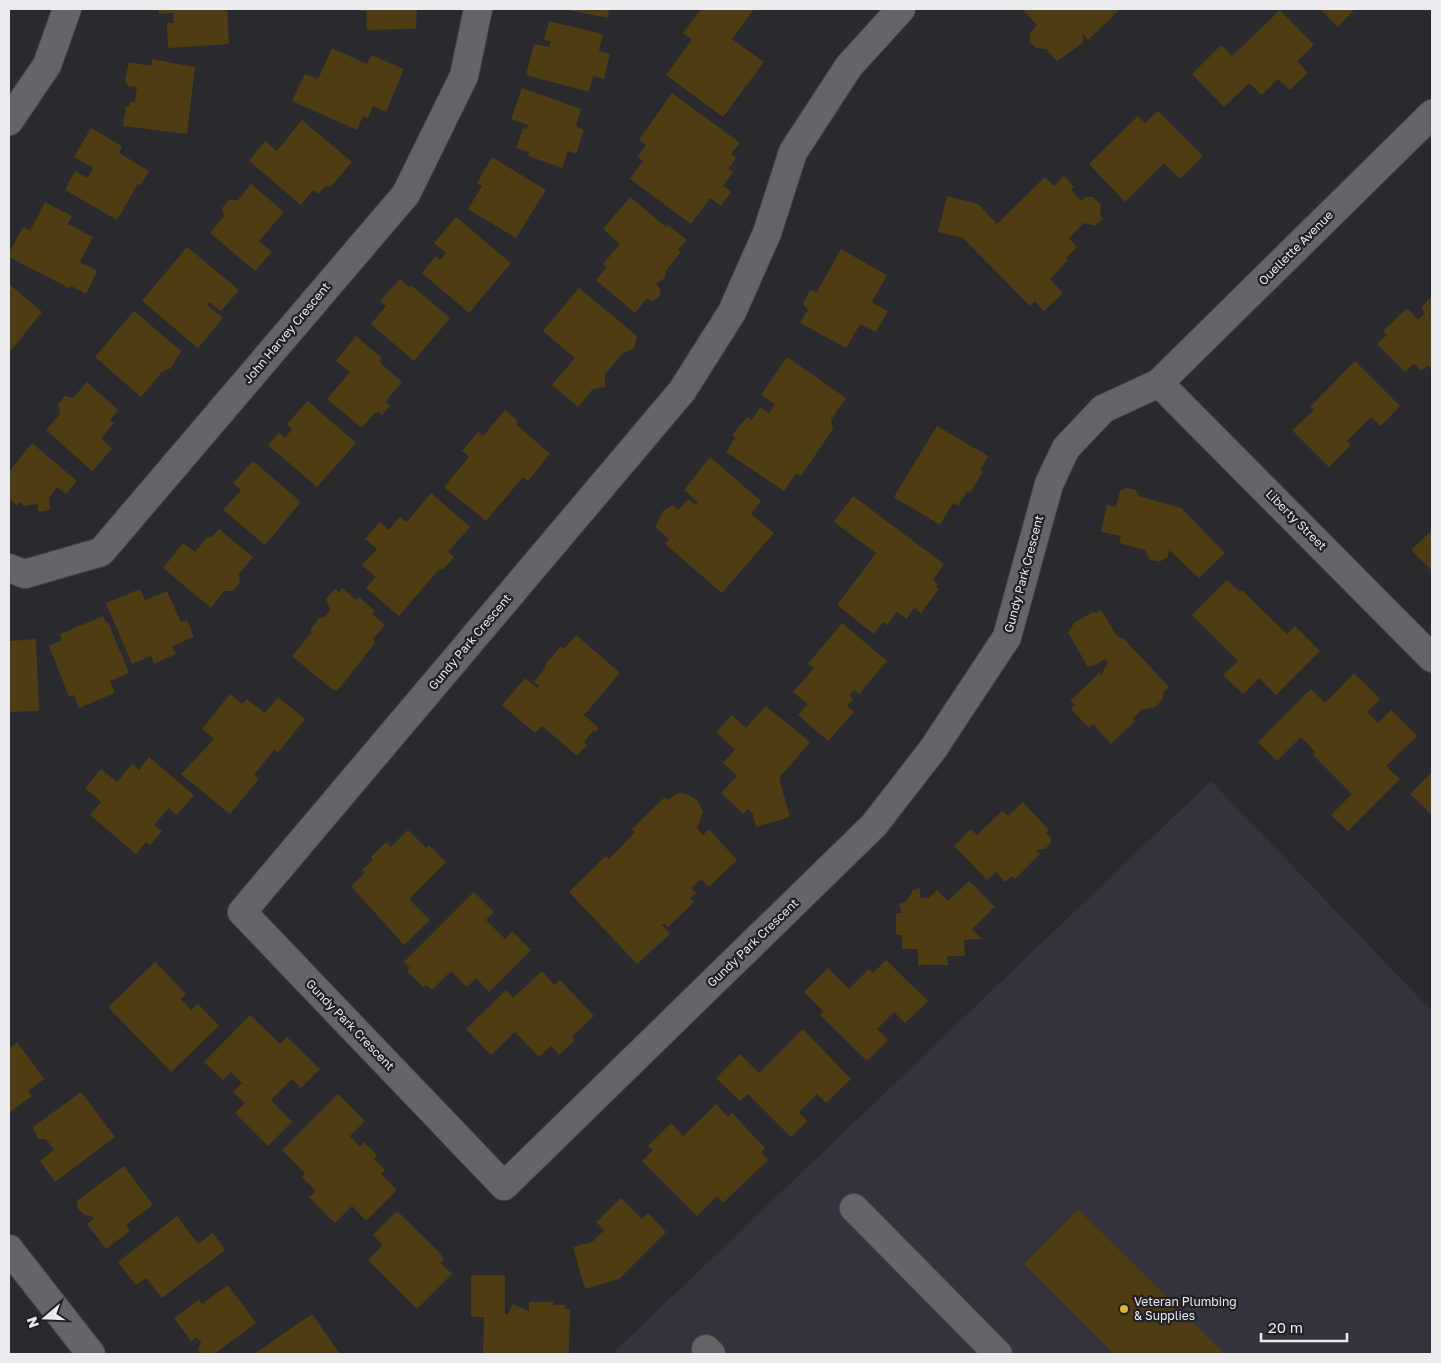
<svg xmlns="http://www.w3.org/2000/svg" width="1441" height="1363" viewBox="0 0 1441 1363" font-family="'Golos Text',sans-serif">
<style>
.built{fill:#34323c}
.building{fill:#4e3c12}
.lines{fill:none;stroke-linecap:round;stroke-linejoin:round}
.minor-casing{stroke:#47464a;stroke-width:30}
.minor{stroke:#656469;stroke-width:28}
.poi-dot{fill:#e0b034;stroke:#212024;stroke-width:2}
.labels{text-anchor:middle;stroke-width:4.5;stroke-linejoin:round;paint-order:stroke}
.street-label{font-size:12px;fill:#ebeaed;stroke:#212024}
.poi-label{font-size:12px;fill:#ebeaed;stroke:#212024;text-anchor:start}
</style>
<rect width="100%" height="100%" fill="#2a292e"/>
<polygon class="built" points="1211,781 1432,1011 1432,1354 612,1354"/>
<g class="building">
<polygon points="158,9 227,9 229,44 168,48 167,23 174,23 173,13 159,14"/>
<polygon points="358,9 417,9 416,29 367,30 366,11 360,11"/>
<polygon points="564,9 609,9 608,18"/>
<polygon points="701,9 754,9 732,39 764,62 723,117 666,75 692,40 683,33"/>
<polygon points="1024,9 1120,9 1088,40 1083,34 1083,43 1057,61 1046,49 1036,48 1030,42 1030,33 1037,25 1023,10"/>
<polygon points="1320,9 1355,9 1338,27"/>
<polygon points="1280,10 1314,45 1297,61 1308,73 1290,90 1278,79 1262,95 1249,83 1224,107 1192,74 1221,45 1232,56"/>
<polygon points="549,21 603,34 599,51 610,54 604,79 593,76 589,92 526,75 534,44 549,47 551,41 544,40"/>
<polygon points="332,48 367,64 371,55 404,69 386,112 373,106 368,118 363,116 357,130 292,101 305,74 318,79"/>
<polygon points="152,59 195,67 187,134 123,126 126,106 129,106 130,102 135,102 137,87 128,86 125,81 129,62 151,66"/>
<polygon points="522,88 581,109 576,126 584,130 576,154 568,151 562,168 528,156 529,152 516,148 523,128 527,129 528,125 511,119"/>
<polygon points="672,93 740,143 731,154 736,158 728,169 733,172 723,186 731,192 721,206 710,198 691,224 630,179 643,161 637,157 646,145 639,140"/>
<polygon points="1158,111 1203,156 1180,179 1164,163 1125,202 1089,164 1138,116 1145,123"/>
<polygon points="302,120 352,162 330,188 326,185 318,194 313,190 301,205 249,161 265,141 277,151"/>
<polygon points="91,128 122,146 119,153 149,171 141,185 138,184 117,220 65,190 75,171 88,178 93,168 74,157"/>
<polygon points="492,157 546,190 516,238 468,209 482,186 477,183"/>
<polygon points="1064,176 1074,187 1071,190 1081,201 1085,197 1093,197 1101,205 1100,215 1103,218 1095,226 1084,223 1069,238 1077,247 1066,258 1068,260 1050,279 1063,293 1044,311 1035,301 1030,306 963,238 938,232 947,196 978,204 997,224 1045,177 1054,186"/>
<polygon points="251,184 284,212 259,241 272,252 255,271 210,233 224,216 222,208 229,200 238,200"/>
<polygon points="630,197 666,227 668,225 687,240 678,250 681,252 666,270 665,278 656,284 661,290 659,297 653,301 646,299 635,313 596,280 607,267 603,264 620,244 603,229"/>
<polygon points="45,202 72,216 68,224 93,237 80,262 97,271 86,294 71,286 69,288 9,257 9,253 23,227 30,231"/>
<polygon points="456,217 511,263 469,313 422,273 436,256 440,260 446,253 434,243"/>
<polygon points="187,247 239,290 221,311 209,302 207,305 223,318 198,348 142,301"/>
<polygon points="841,249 887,275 872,302 888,311 876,332 860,324 846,348 800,323 808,310 803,304 810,290 817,292"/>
<polygon points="400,279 409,287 411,285 450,318 414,361 371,324 386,306 380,301"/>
<polygon points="9,284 42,312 9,353"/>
<polygon points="579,288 637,336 634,349 623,353 605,374 605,387 593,389 578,407 552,385 575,358 543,331"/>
<polygon points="1432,296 1432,369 1428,365 1421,371 1414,363 1405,372 1377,344 1387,335 1383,331 1407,308 1418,320 1425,313 1421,308"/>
<polygon points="134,311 181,351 171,368 162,372 141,397 95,357"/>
<polygon points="356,336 382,358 379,362 402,382 388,398 386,402 390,406 382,415 379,412 374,414 362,428 327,399 350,372 336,361"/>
<polygon points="787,357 846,398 831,420 833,429 801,476 796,473 784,491 726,452 735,438 732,435 747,417 752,420 760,407 769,413 775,404 761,395"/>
<polygon points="1355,361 1400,406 1381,426 1371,417 1347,441 1351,445 1329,467 1292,430 1314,410 1310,407"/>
<polygon points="87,382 118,410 110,420 114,423 101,438 112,449 92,471 46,430 60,414 58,405 65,396 73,398"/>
<polygon points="308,401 356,443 317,487 268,445 279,433 285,438 292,429 287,424"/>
<polygon points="505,410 518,421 516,424 550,454 528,481 523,477 486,521 444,487 469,457 462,451 478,432 483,436"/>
<polygon points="937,426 988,456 980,470 983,472 970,493 967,491 958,506 953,503 940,525 894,497"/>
<polygon points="32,443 77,481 66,494 57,487 49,498 50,510 38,512 38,504 24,506 20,502 17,505 9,499 9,472"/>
<polygon points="710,457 761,501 751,514 774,533 722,593 665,544 669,539 655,527 663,511 673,505 678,510 688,499 695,505 698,502 684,490"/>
<polygon points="253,461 301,502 265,545 223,510 241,490 233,483"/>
<polygon points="1127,488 1136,490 1139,496 1181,508 1225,553 1199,578 1169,550 1168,557 1159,562 1150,560 1145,550 1119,543 1121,536 1101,532 1107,505 1116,507 1120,491"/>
<polygon points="431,493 470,527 448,552 454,557 443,570 440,568 399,616 366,588 376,577 362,565 377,549 365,539 380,522 389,530 400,517 407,522"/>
<polygon points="853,496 944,564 933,580 938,584 936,587 939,589 921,613 914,608 907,619 897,612 887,625 883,622 874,634 837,605 876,553 834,522"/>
<polygon points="219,529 253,557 239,574 240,583 233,591 224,591 211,608 163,568 183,543 195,552 208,536 211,538"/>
<polygon points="1432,530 1432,571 1411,550"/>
<polygon points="1227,580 1240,592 1242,590 1287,634 1295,626 1320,651 1276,695 1259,678 1243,694 1223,675 1238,661 1192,615"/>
<polygon points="342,588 356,600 359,597 375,611 372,614 385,625 373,639 375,643 338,690 333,690 292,656 311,633 311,629 319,618 325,617 330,610 326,599 335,589 339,592"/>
<polygon points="140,589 145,600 167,591 181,622 187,620 194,637 172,646 176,654 154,664 151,656 132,664 106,603"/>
<polygon points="1101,610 1117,636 1125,640 1169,687 1163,692 1163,699 1155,707 1141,710 1133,719 1135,721 1111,744 1093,724 1089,728 1071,709 1075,705 1070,701 1099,673 1101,675 1108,662 1105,659 1093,666 1087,666 1068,632 1075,622 1093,612 1095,613"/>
<polygon points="103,616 106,622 108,622 129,673 110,681 115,693 79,708 74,695 69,697 49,646 62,640 60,634"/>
<polygon points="842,623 887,661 859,694 854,690 849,695 853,699 847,706 854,712 828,741 798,715 808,704 793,692 814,668 808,664"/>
<polygon points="576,635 620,673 584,715 599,728 596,732 594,730 584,742 587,745 577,756 542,726 535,733 502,705 525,678 537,688 539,686 534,682 546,667 544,666 561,646 564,649"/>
<polygon points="36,639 39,711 9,712 9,641"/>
<polygon points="1354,673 1380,699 1367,712 1378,723 1391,710 1417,736 1386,766 1400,779 1348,831 1331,815 1352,794 1313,755 1315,752 1301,737 1277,761 1258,742 1311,689 1325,703"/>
<polygon points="230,694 242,704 247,699 265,713 278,697 305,719 278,753 274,750 254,775 259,779 230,814 181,774 214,739 202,729"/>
<polygon points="766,706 810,742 779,778 790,817 756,827 752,812 748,809 743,814 721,793 737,776 723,763 735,750 716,732 732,715 746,728"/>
<polygon points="149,757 194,795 177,815 169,808 154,825 162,831 150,845 146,842 136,854 90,815 101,802 85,788 101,769 117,782 132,764 139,770"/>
<polygon points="1432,772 1432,815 1410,794"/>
<polygon points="679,793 687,794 698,801 703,812 697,828 703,835 709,829 737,860 709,887 701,879 691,888 696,893 690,898 694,902 668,927 664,923 662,925 670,934 637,964 569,892 606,856 609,859 635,832 632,829 665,797 667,800"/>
<polygon points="1023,802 1049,830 1046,833 1051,837 1051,843 1045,849 1036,850 1040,854 1015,879 1012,876 1005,882 996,872 987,880 954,846 971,829 977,835 1002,811 1008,816"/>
<polygon points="408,830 426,848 429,845 446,862 409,899 430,920 404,945 351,886 365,873 362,870 373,860 371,857 386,842 391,847"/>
<polygon points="969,881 995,907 972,929 982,939 964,940 965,956 947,956 948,965 920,965 918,968 918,949 902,949 902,935 896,935 896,913 902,913 899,904 906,902 913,890 920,888 920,898 929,898 937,890 948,901"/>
<polygon points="474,892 494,912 486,920 505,939 512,931 531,950 489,992 476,978 467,987 451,971 432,990 426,985 423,987 407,971 410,968 404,962"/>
<polygon points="886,960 928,1001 905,1023 894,1012 877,1029 888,1040 867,1061 820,1015 823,1011 804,992 828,968 849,989 869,969 873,973"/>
<polygon points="155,962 186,994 181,999 191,1010 198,1004 219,1026 171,1072 108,1007"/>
<polygon points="542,971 554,985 560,980 594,1016 572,1036 575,1040 559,1055 551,1046 539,1057 515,1032 491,1055 466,1029 506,990 513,998"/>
<polygon points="250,1015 280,1044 287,1037 320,1069 301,1088 292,1079 271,1100 292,1122 268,1146 235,1113 245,1103 233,1092 242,1083 231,1072 223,1080 204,1062"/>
<polygon points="803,1029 851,1079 826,1103 817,1094 799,1112 807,1121 791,1137 748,1094 740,1101 716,1078 740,1054 759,1073"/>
<polygon points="17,1042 44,1079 28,1091 32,1096 9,1113 9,1049"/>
<polygon points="81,1092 115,1137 55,1182 40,1161 54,1150 46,1139 38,1139 33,1127"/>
<polygon points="338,1094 365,1121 350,1136 360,1147 364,1142 377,1155 374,1159 385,1170 381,1174 397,1190 366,1221 352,1206 335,1223 309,1197 316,1191 302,1177 305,1173 282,1150"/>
<polygon points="716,1104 728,1117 732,1113 765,1148 761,1152 768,1160 723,1203 717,1196 697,1216 642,1161 653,1150 648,1146 671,1123 683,1136"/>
<polygon points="124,1166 153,1205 126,1225 130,1231 106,1249 87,1224 94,1219 91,1216 84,1215 77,1207 78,1200"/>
<polygon points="621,1198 642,1219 648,1213 666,1232 619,1279 585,1289 573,1247 592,1242 604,1230 596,1222"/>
<polygon points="1078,1209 1225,1354 1114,1354 1024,1264"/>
<polygon points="397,1211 439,1252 444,1259 441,1263 452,1274 417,1309 368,1260 383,1245 373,1235"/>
<polygon points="177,1216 198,1244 213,1233 225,1250 162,1298 146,1278 136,1285 118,1262"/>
<polygon points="471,1275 505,1275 505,1314 508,1314 512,1304 529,1311 529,1302 553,1302 553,1305 565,1305 565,1309 570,1309 569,1354 483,1354 484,1317 471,1317"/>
<polygon points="228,1285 256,1323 214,1354 202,1354 198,1350 201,1342 197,1337 191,1341 174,1318 199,1300 202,1304"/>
<polygon points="312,1314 340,1354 254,1354"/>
</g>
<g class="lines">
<defs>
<g id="minor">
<polyline points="901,9 849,66 793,152 767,233 732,312 682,391 242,912 504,1186 874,825 933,749 1007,637 1049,484 1066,448 1103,409 1159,383 1432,114"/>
<polyline points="9,121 47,65 67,9"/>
<polyline points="1159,383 1432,658"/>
<polyline points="9,568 25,574 101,552 406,194 464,76 478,9"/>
<polyline points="854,1208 998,1354"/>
<polyline points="9,1249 91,1354"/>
<polyline points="706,1349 711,1354"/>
</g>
</defs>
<use href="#minor" class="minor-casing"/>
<use href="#minor" class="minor"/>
</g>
<circle class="poi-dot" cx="1124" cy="1309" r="5"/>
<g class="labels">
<g class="street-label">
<text transform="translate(1296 248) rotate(-45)" y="4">Ouellette Avenue</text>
<text transform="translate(287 333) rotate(-50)" y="4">John Harvey Crescent</text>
<text transform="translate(1296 520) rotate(45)" y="4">Liberty Street</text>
<text transform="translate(1024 574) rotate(-75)" y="4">Gundy Park Crescent</text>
<text transform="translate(470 642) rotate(-50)" y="4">Gundy Park Crescent</text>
<text transform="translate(753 943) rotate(-44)" y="4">Gundy Park Crescent</text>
<text transform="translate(350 1025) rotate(46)" y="4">Gundy Park Crescent</text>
</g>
<g class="poi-label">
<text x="1134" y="1306">Veteran Plumbing<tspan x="1134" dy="14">&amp; Supplies</tspan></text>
</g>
</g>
<rect width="1441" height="1363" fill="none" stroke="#ebeaed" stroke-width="20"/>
<g transform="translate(45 1318) rotate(251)" stroke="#212024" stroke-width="4" paint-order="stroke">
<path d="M0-4L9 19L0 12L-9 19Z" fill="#ebeaed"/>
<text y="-8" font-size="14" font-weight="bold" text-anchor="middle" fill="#ebeaed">N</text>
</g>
<path d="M1261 1333v8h86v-8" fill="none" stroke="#ebeaed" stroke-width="2.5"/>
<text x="1268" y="1333" font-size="15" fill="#ebeaed" stroke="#212024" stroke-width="4" paint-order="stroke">20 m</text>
</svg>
